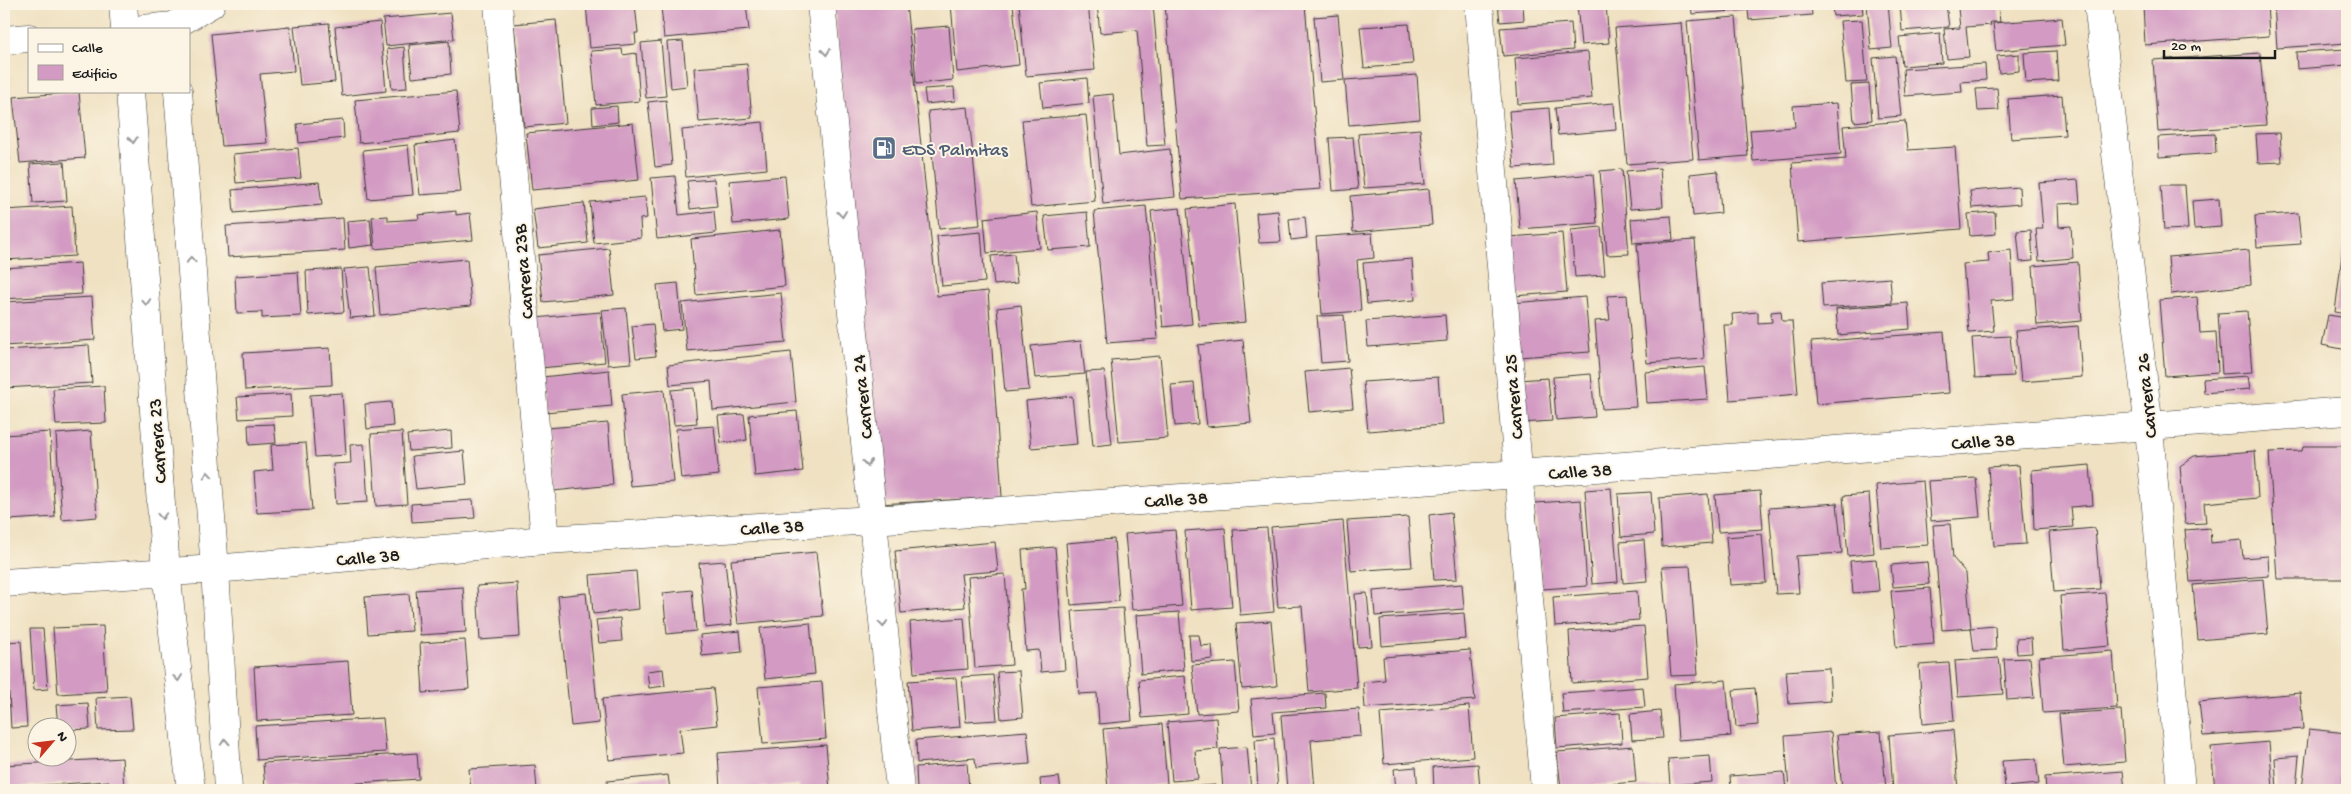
<svg xmlns="http://www.w3.org/2000/svg" width="2351" height="794" viewBox="0 0 2351 794" font-family="'Gochi Hand',sans-serif">
<style>
.building{fill:#d39bc3}
.lines{fill:none;stroke-linecap:round;stroke-linejoin:round}
.minor-casing{stroke:#3c3a35;stroke-width:29}
.tertiary-casing{stroke:#3c3a35;stroke-width:29}
.minor{stroke:#fff;stroke-width:28}
.tertiary{stroke:#fff;stroke-width:28}
.oneway{stroke:#999}
.labels{text-anchor:middle;stroke-width:4;stroke-linejoin:round;paint-order:stroke}
.service-label{font-size:19px;fill:#4e5e75;stroke:#fcf5e5;text-anchor:start}
.street-label{font-size:19px;fill:#1c1c1c;stroke:#fcf5e5}
</style>
<rect width="100%" height="100%" fill="#fcf5e5"/>
<filter id="ink" filterUnits="userSpaceOnUse"><feTurbulence type="fractalNoise" baseFrequency=".02" numOctaves="2"/><feDisplacementMap in="SourceGraphic" scale="10" xChannelSelector="R" yChannelSelector="G"/><feConvolveMatrix kernelMatrix="1 2 1 2 8 2 1 2 1" color-interpolation-filters="sRGB"/></filter>
<filter id="wash" filterUnits="userSpaceOnUse"><feTurbulence type="fractalNoise" baseFrequency=".0096" numOctaves="4" result="noise"/><feDisplacementMap in="SourceGraphic" scale="20" xChannelSelector="R" yChannelSelector="G"/><feGaussianBlur stdDeviation="1.12" result="paint"/><feColorMatrix in="noise" values="0 0 0 0 0 0 0 0 0 0 0 0 0 0 0 0 0 1.4 0 .05"/><feComposite in="paint" operator="in"/></filter>
<g filter="url(#wash)">
<rect width="100%" height="100%" fill="#efe1c1"/>
<g id="blocks">
<g class="building">
<polygon points="586,4 635,4 638,33 635,33 636,44 590,48"/>
<polygon points="684,4 746,4 749,30 664,38 661,6"/>
<polygon points="834,4 906,4 937,296 988,291 1002,497 879,504"/>
<polygon points="951,4 1013,4 1019,65 957,72"/>
<polygon points="1019,4 1088,4 1095,70 1026,76"/>
<polygon points="1097,4 1153,4 1165,145 1147,146 1137,30 1100,33"/>
<polygon points="1165,4 1305,4 1321,189 1182,199"/>
<polygon points="1498,4 1523,4 1524,20 1500,22"/>
<polygon points="1577,4 1606,4 1609,43 1581,45"/>
<polygon points="1691,4 1811,4 1812,15 1749,20 1748,10 1692,14"/>
<polygon points="1832,4 1862,4 1863,14 1833,16"/>
<polygon points="1867,4 1888,4 1892,48 1871,50"/>
<polygon points="1900,4 1946,4 1949,27 1902,31"/>
<polygon points="2143,4 2267,4 2269,36 2145,45"/>
<polygon points="2274,4 2347,4 2347,43 2277,48"/>
<polygon points="1998,5 2000,22 1990,22 1991,25 1966,27 1969,57 1947,59 1944,29 1960,28 1958,8"/>
<polygon points="451,13 454,39 386,46 383,19"/>
<polygon points="1338,15 1344,80 1320,82 1314,17"/>
<polygon points="1736,17 1748,156 1699,160 1687,21"/>
<polygon points="2062,18 2065,45 1996,51 1993,23"/>
<polygon points="556,20 566,123 524,127 514,24"/>
<polygon points="1862,20 1867,82 1846,83 1840,21"/>
<polygon points="380,22 386,91 342,96 335,27"/>
<polygon points="329,23 335,82 300,85 294,26"/>
<polygon points="1571,23 1573,50 1503,56 1500,28"/>
<polygon points="1681,23 1693,159 1627,164 1615,28"/>
<polygon points="1409,24 1413,64 1364,68 1360,27"/>
<polygon points="290,26 294,71 260,74 267,143 222,146 211,34"/>
<polygon points="949,26 953,80 916,84 912,29"/>
<polygon points="1940,33 1942,63 1902,66 1899,37"/>
<polygon points="449,41 451,74 412,78 409,45"/>
<polygon points="661,41 666,96 646,98 641,43"/>
<polygon points="683,41 687,86 671,88 667,42"/>
<polygon points="404,47 407,88 392,89 387,49"/>
<polygon points="622,49 623,55 636,53 640,101 596,105 591,51"/>
<polygon points="2347,49 2347,65 2297,69 2296,52"/>
<polygon points="2056,51 2058,81 2026,83 2024,53"/>
<polygon points="1588,52 1592,98 1518,104 1515,58"/>
<polygon points="2260,53 2266,125 2158,132 2153,60"/>
<polygon points="2019,54 2019,71 1999,73 1997,56"/>
<polygon points="1895,56 1901,116 1878,118 1873,58"/>
<polygon points="747,64 752,118 699,122 694,68"/>
<polygon points="1985,64 1986,80 1961,82 1962,92 1905,96 1903,69"/>
<polygon points="1417,75 1420,119 1349,125 1345,80"/>
<polygon points="1087,78 1089,103 1043,108 1040,83"/>
<polygon points="1869,84 1872,120 1854,122 1851,85"/>
<polygon points="954,87 955,101 926,104 924,89"/>
<polygon points="1997,88 1999,110 1978,111 1976,89"/>
<polygon points="456,91 460,133 359,143 355,100"/>
<polygon points="79,92 85,158 20,163 13,97"/>
<polygon points="1113,94 1119,155 1170,149 1175,197 1103,204 1093,96"/>
<polygon points="2062,95 2065,135 2011,139 2008,99"/>
<polygon points="666,100 672,165 655,167 648,102"/>
<polygon points="1614,103 1616,130 1558,135 1555,108"/>
<polygon points="1837,103 1841,154 1753,161 1750,130 1795,127 1793,106"/>
<polygon points="617,106 618,122 593,125 592,108"/>
<polygon points="968,107 980,225 939,229 928,111"/>
<polygon points="4,108 10,160 4,161"/>
<polygon points="1549,108 1553,165 1514,168 1509,111"/>
<polygon points="1086,115 1095,201 1031,207 1022,120"/>
<polygon points="343,120 344,138 299,143 297,124"/>
<polygon points="1905,121 1908,150 1955,147 1961,229 1798,242 1792,163 1846,159 1843,126"/>
<polygon points="763,122 767,169 686,177 682,130"/>
<polygon points="633,123 639,180 532,190 526,133"/>
<polygon points="1420,129 1425,184 1364,188 1358,134"/>
<polygon points="2280,133 2282,162 2258,163 2256,134"/>
<polygon points="2215,134 2216,153 2159,157 2158,137"/>
<polygon points="1353,137 1358,189 1333,191 1329,138"/>
<polygon points="455,140 461,192 420,195 415,145"/>
<polygon points="408,145 413,195 368,199 363,150"/>
<polygon points="298,148 301,178 236,183 233,154"/>
<polygon points="64,162 67,201 33,203 30,164"/>
<polygon points="1660,168 1663,207 1630,209 1626,171"/>
<polygon points="1622,169 1629,254 1607,255 1600,171"/>
<polygon points="1718,171 1721,213 1693,216 1690,174"/>
<polygon points="1593,174 1597,223 1520,229 1516,181"/>
<polygon points="675,176 679,215 714,211 716,233 657,239 651,178"/>
<polygon points="785,176 789,219 733,224 729,181"/>
<polygon points="714,179 717,206 690,209 687,181"/>
<polygon points="2078,180 2080,203 2058,204 2059,227 2071,226 2073,258 2039,261 2036,229 2043,229 2039,183"/>
<polygon points="319,182 322,205 234,213 232,190"/>
<polygon points="2161,185 2185,185 2188,229 2164,230"/>
<polygon points="2019,187 2020,204 1972,208 1970,191"/>
<polygon points="1429,189 1432,225 1353,232 1350,196"/>
<polygon points="645,197 647,218 640,219 641,238 594,243 590,202"/>
<polygon points="2219,199 2221,227 2194,229 2192,201"/>
<polygon points="584,203 588,243 538,248 533,209"/>
<polygon points="1235,204 1246,322 1199,326 1187,209"/>
<polygon points="72,206 75,256 4,260 4,210"/>
<polygon points="1146,206 1158,339 1107,343 1094,211"/>
<polygon points="1180,208 1192,324 1163,327 1151,211"/>
<polygon points="456,211 456,215 470,213 473,240 375,249 372,217 388,216 388,221 419,219 418,215"/>
<polygon points="1278,211 1281,242 1259,243 1256,213"/>
<polygon points="1037,212 1040,248 987,253 984,218"/>
<polygon points="1087,212 1090,247 1048,250 1044,216"/>
<polygon points="1995,212 1996,234 1970,236 1968,214"/>
<polygon points="2298,213 2301,244 2257,247 2255,216"/>
<polygon points="1671,216 1673,240 1633,243 1631,219"/>
<polygon points="1305,217 1307,238 1291,240 1289,219"/>
<polygon points="343,218 345,250 228,257 226,226"/>
<polygon points="370,219 373,245 349,248 347,221"/>
<polygon points="1601,227 1605,275 1575,277 1571,230"/>
<polygon points="780,230 785,286 696,295 691,239"/>
<polygon points="2031,230 2033,261 2020,262 2017,231"/>
<polygon points="2345,231 2347,231 2347,314 2335,312"/>
<polygon points="981,232 985,282 942,286 937,236"/>
<polygon points="1372,233 1374,258 1357,260 1361,311 1322,314 1316,237"/>
<polygon points="1562,233 1567,292 1514,296 1510,237"/>
<polygon points="1695,240 1704,359 1647,363 1637,244"/>
<polygon points="609,248 614,295 543,302 538,255"/>
<polygon points="2011,250 2014,299 1991,301 1994,331 1969,333 1963,264 1989,262 1988,253"/>
<polygon points="2249,250 2251,285 2171,294 2168,257"/>
<polygon points="1014,254 1017,283 994,285 991,256"/>
<polygon points="467,259 471,306 380,315 376,267"/>
<polygon points="1412,259 1415,300 1367,304 1363,263"/>
<polygon points="2078,262 2082,321 2037,325 2033,266"/>
<polygon points="80,263 82,294 4,299 4,268"/>
<polygon points="370,267 375,316 350,318 344,269"/>
<polygon points="341,269 344,312 308,315 306,271"/>
<polygon points="298,272 301,316 262,318 262,312 237,313 235,276"/>
<polygon points="1890,278 1892,303 1823,308 1821,283"/>
<polygon points="678,283 682,329 662,331 657,285"/>
<polygon points="781,293 786,342 687,351 682,303"/>
<polygon points="1627,295 1636,407 1602,409 1595,321 1610,320 1607,296"/>
<polygon points="92,297 95,340 4,346 4,302"/>
<polygon points="1585,297 1590,352 1518,357 1513,303"/>
<polygon points="2197,297 2200,333 2216,332 2218,372 2165,376 2159,300"/>
<polygon points="1908,303 1910,329 1838,335 1836,309"/>
<polygon points="1021,305 1029,390 1005,392 997,308"/>
<polygon points="626,308 631,363 608,365 602,310"/>
<polygon points="1781,311 1782,321 1792,321 1798,394 1730,400 1724,325 1733,325 1732,314 1758,312 1758,323 1772,322 1771,312"/>
<polygon points="2247,311 2252,372 2222,374 2218,313"/>
<polygon points="600,312 605,362 540,368 535,318"/>
<polygon points="1344,315 1348,361 1321,363 1317,316"/>
<polygon points="1445,315 1447,341 1368,347 1366,321"/>
<polygon points="2328,315 2347,318 2347,350 2322,345"/>
<polygon points="653,324 656,356 636,358 632,326"/>
<polygon points="2078,326 2082,377 2021,382 2016,331"/>
<polygon points="1944,332 1949,393 1816,404 1811,342"/>
<polygon points="2010,336 2014,376 1975,378 1972,338"/>
<polygon points="1243,340 1251,423 1207,427 1198,345"/>
<polygon points="1081,341 1085,374 1035,378 1031,346"/>
<polygon points="89,345 92,383 4,388 4,350"/>
<polygon points="330,348 332,385 245,390 243,353"/>
<polygon points="791,352 796,402 713,410 711,381 670,385 668,365"/>
<polygon points="1160,356 1168,438 1119,442 1111,360"/>
<polygon points="1705,367 1708,399 1647,403 1645,372"/>
<polygon points="1349,368 1353,408 1309,412 1305,372"/>
<polygon points="609,370 612,406 545,412 542,377"/>
<polygon points="1104,371 1112,444 1093,446 1086,372"/>
<polygon points="1591,374 1595,417 1556,420 1553,377"/>
<polygon points="2248,376 2250,389 2204,393 2203,379"/>
<polygon points="1438,377 1442,425 1368,431 1363,382"/>
<polygon points="1548,378 1552,421 1522,423 1518,380"/>
<polygon points="1194,383 1198,424 1175,426 1171,385"/>
<polygon points="104,386 106,423 56,425 53,389"/>
<polygon points="694,388 697,423 674,425 671,390"/>
<polygon points="664,390 673,482 630,486 622,394"/>
<polygon points="342,393 346,455 315,457 310,395"/>
<polygon points="291,394 292,416 239,419 237,397"/>
<polygon points="1072,396 1077,444 1031,448 1026,401"/>
<polygon points="391,402 393,426 367,429 365,404"/>
<polygon points="797,411 803,471 755,476 749,415"/>
<polygon points="744,414 747,440 721,443 718,416"/>
<polygon points="608,423 613,485 553,491 547,428"/>
<polygon points="274,424 276,443 249,445 248,425"/>
<polygon points="714,426 719,475 681,479 676,429"/>
<polygon points="91,431 97,517 62,520 56,434"/>
<polygon points="451,431 452,448 409,451 407,435"/>
<polygon points="50,432 55,517 9,520 4,435"/>
<polygon points="402,432 407,504 376,506 371,434"/>
<polygon points="306,443 312,510 257,513 254,472 273,470 271,445"/>
<polygon points="364,444 368,502 336,504 333,464 351,463 350,445"/>
<polygon points="2303,446 2347,446 2347,579 2277,579 2269,452 2302,451"/>
<polygon points="464,451 467,484 416,489 412,456"/>
<polygon points="2255,451 2258,498 2204,503 2206,523 2185,524 2180,466 2194,456"/>
<polygon points="2019,465 2026,544 1994,546 1988,467"/>
<polygon points="2090,465 2093,505 2071,507 2073,527 2034,530 2032,470"/>
<polygon points="1976,478 1980,517 1931,521 1928,481"/>
<polygon points="1923,481 1928,545 1881,548 1876,485"/>
<polygon points="1611,488 1618,582 1592,584 1585,490"/>
<polygon points="1760,491 1763,529 1718,532 1715,495"/>
<polygon points="1651,492 1654,534 1621,537 1618,494"/>
<polygon points="1708,494 1712,543 1662,547 1659,498"/>
<polygon points="1869,494 1874,553 1848,556 1843,496"/>
<polygon points="473,500 475,518 412,522 411,504"/>
<polygon points="1581,500 1587,586 1542,589 1535,503"/>
<polygon points="1837,503 1842,553 1796,556 1799,593 1776,594 1769,508"/>
<polygon points="1451,512 1457,579 1434,580 1429,515"/>
<polygon points="1408,517 1412,567 1351,571 1347,521"/>
<polygon points="1343,521 1357,688 1309,692 1302,606 1278,607 1271,527"/>
<polygon points="1950,524 1953,558 1966,573 1971,628 1942,630 1933,525"/>
<polygon points="1225,528 1232,607 1191,610 1185,531"/>
<polygon points="1267,528 1274,612 1240,615 1233,530"/>
<polygon points="2095,528 2100,589 2054,592 2049,532"/>
<polygon points="2210,528 2211,543 2241,540 2243,558 2268,556 2269,576 2190,582 2185,530"/>
<polygon points="1175,530 1182,606 1132,610 1125,534"/>
<polygon points="1762,534 1766,583 1730,585 1726,537"/>
<polygon points="1114,539 1119,601 1071,605 1066,543"/>
<polygon points="1644,540 1647,581 1623,583 1620,542"/>
<polygon points="995,542 998,571 961,574 965,607 901,613 895,551"/>
<polygon points="1055,547 1065,670 1041,672 1039,650 1026,651 1021,589 1025,589 1022,550"/>
<polygon points="816,552 823,616 738,624 731,560"/>
<polygon points="1876,559 1879,591 1853,593 1850,561"/>
<polygon points="725,561 732,625 705,628 699,563"/>
<polygon points="1927,562 1929,584 1893,587 1891,565"/>
<polygon points="1690,566 1698,675 1671,676 1662,567"/>
<polygon points="636,571 639,609 593,614 590,575"/>
<polygon points="1005,574 1012,665 975,668 968,577"/>
<polygon points="2263,579 2268,634 2198,640 2193,585"/>
<polygon points="517,583 520,637 480,640 477,586"/>
<polygon points="1462,584 1464,609 1375,616 1373,591"/>
<polygon points="463,587 466,632 420,635 416,590"/>
<polygon points="1930,588 1934,644 1896,647 1891,591"/>
<polygon points="692,590 696,631 667,634 663,593"/>
<polygon points="1637,591 1639,620 1555,626 1553,597"/>
<polygon points="586,593 599,723 571,726 558,596"/>
<polygon points="1367,593 1372,646 1358,647 1355,594"/>
<polygon points="2105,593 2110,646 2064,650 2060,596"/>
<polygon points="409,594 412,631 368,634 365,597"/>
<polygon points="1123,608 1132,721 1099,724 1097,693 1079,694 1072,611"/>
<polygon points="1179,612 1184,670 1141,674 1136,615"/>
<polygon points="1464,613 1466,639 1382,646 1380,619"/>
<polygon points="620,618 622,641 599,643 596,620"/>
<polygon points="964,618 968,669 914,673 910,622"/>
<polygon points="1271,621 1277,686 1242,689 1236,623"/>
<polygon points="810,623 815,674 765,679 760,628"/>
<polygon points="103,626 107,691 58,694 53,628"/>
<polygon points="1644,626 1648,677 1572,683 1569,631"/>
<polygon points="1995,626 1996,650 1974,651 1971,628"/>
<polygon points="30,629 43,629 48,689 34,690"/>
<polygon points="740,631 742,652 702,656 700,635"/>
<polygon points="1189,635 1199,635 1201,646 1212,645 1213,659 1191,661"/>
<polygon points="2031,638 2032,653 2017,654 2016,639"/>
<polygon points="465,640 469,689 423,693 420,643"/>
<polygon points="21,641 27,727 11,728 6,642"/>
<polygon points="1470,650 1475,700 1365,708 1363,682 1385,680 1383,657"/>
<polygon points="2113,651 2117,708 2043,713 2039,657"/>
<polygon points="1999,658 2003,694 1958,697 1955,661"/>
<polygon points="2030,658 2034,698 2007,700 2004,659"/>
<polygon points="348,661 352,715 257,721 254,667"/>
<polygon points="1235,662 1239,711 1197,714 1192,665"/>
<polygon points="1949,663 1954,721 1923,724 1919,665"/>
<polygon points="1829,668 1831,701 1789,704 1786,671"/>
<polygon points="663,669 665,686 649,688 647,671"/>
<polygon points="1019,671 1023,717 1001,719 997,672"/>
<polygon points="993,675 997,720 966,722 962,677"/>
<polygon points="1185,676 1188,714 1142,718 1139,680"/>
<polygon points="956,678 960,727 912,731 908,681"/>
<polygon points="1726,680 1731,736 1678,740 1674,684"/>
<polygon points="822,682 826,739 763,744 758,687"/>
<polygon points="1643,687 1645,707 1563,713 1561,693"/>
<polygon points="713,688 717,725 680,729 683,753 609,760 602,699"/>
<polygon points="1755,688 1758,725 1736,727 1733,690"/>
<polygon points="1325,693 1326,708 1273,712 1275,733 1254,735 1251,699"/>
<polygon points="2300,693 2303,729 2203,736 2199,702"/>
<polygon points="130,696 133,729 98,730 96,698"/>
<polygon points="88,703 90,729 68,730 68,726 58,726 56,705"/>
<polygon points="1469,706 1473,757 1384,764 1380,713"/>
<polygon points="1359,709 1361,736 1311,740 1315,790 1287,790 1281,715"/>
<polygon points="2121,710 2125,762 2064,767 2059,714"/>
<polygon points="1660,711 1663,738 1632,740 1630,714"/>
<polygon points="1620,713 1622,743 1557,748 1555,718"/>
<polygon points="383,718 386,752 257,760 255,726"/>
<polygon points="1216,718 1218,749 1195,751 1198,779 1172,781 1167,722"/>
<polygon points="1162,724 1167,784 1108,789 1103,729"/>
<polygon points="2309,729 2347,733 2342,790 2302,790"/>
<polygon points="1953,730 1958,790 1893,790 1889,735"/>
<polygon points="1027,731 1030,764 976,768 975,758 917,763 916,740"/>
<polygon points="1831,732 1836,790 1789,790 1785,736"/>
<polygon points="1881,732 1886,790 1842,790 1837,735"/>
<polygon points="1274,738 1278,790 1258,790 1255,740"/>
<polygon points="2269,742 2273,788 2215,790 2211,747"/>
<polygon points="826,745 830,790 799,790 799,785 720,790 718,753"/>
<polygon points="1633,746 1636,782 1561,788 1557,752"/>
<polygon points="1247,747 1251,790 1223,790 1220,749"/>
<polygon points="417,753 419,779 265,789 263,763"/>
<polygon points="1710,756 1712,782 1670,785 1668,759"/>
<polygon points="2299,756 2296,789 2277,790 2275,758"/>
<polygon points="122,758 124,788 110,790 109,781 13,787 13,790 4,790 4,765"/>
<polygon points="2036,759 2039,784 2005,787 2002,761"/>
<polygon points="967,763 969,790 917,790 916,767"/>
<polygon points="1478,764 1480,790 1434,790 1433,767"/>
<polygon points="535,765 537,790 471,790 469,769"/>
<polygon points="1416,767 1418,790 1396,790 1394,769"/>
<polygon points="2123,771 2125,790 2046,790 2045,777"/>
<polygon points="1784,772 1786,790 1731,790 1730,776"/>
<polygon points="668,775 670,790 608,790 607,781"/>
<polygon points="1059,777 1061,790 1041,790 1040,779"/>
<polygon points="1215,785 1215,790 1190,790 1190,787"/>
<polygon points="1666,785 1666,790 1622,790 1622,789"/>
</g>
</g>
</g>
<g filter="url(#ink)">
<use href="#blocks" fill-opacity="0" stroke="#3c3a35" stroke-width="1"/>
<g class="lines">
<defs>
<g id="minor">
<polyline points="123,4 125,29"/>
<polyline points="498,4 545,540"/>
<polyline points="2098,4 2149,428 2181,790"/>
<polyline points="143,29 173,26 211,4"/>
<polyline points="4,40 29,38"/>
<polyline points="130,91 166,571 191,790"/>
<polyline points="178,91 215,569 228,790"/>
<polyline points="4,583 215,569 545,540 873,520 1518,474 2347,411"/>
</g>
<g id="tertiary">
<polyline points="821,4 900,790"/>
<polyline points="1479,4 1545,790"/>
</g>
</defs>
<use href="#minor" class="minor-casing"/>
<use href="#tertiary" class="tertiary-casing"/>
<use href="#minor" class="minor"/>
<use href="#tertiary" class="tertiary"/>
</g>
<defs><path id="oneway-chevron" d="M-2-3.5L2.5 0L-2 3.5" fill="none" stroke-width="1.6" stroke-linecap="round" stroke-linejoin="round" transform="scale(1.25)"/></defs>
<g class="oneway">
<use href="#oneway-chevron" transform="translate(826 52) rotate(84)"/>
<use href="#oneway-chevron" transform="translate(133 140) rotate(86)"/>
<use href="#oneway-chevron" transform="translate(842 214) rotate(84)"/>
<use href="#oneway-chevron" transform="translate(191 260) rotate(-94)"/>
<use href="#oneway-chevron" transform="translate(146 302) rotate(86)"/>
<use href="#oneway-chevron" transform="translate(867 463) rotate(84)"/>
<use href="#oneway-chevron" transform="translate(208 475) rotate(-94)"/>
<use href="#oneway-chevron" transform="translate(162 516) rotate(86)"/>
<use href="#oneway-chevron" transform="translate(883 624) rotate(84)"/>
<use href="#oneway-chevron" transform="translate(178 678) rotate(83)"/>
<use href="#oneway-chevron" transform="translate(225 742) rotate(-93)"/>
</g>
</g>
<defs>
<symbol id="fuel-square" viewBox="-11 -11 22 22"><rect x="-9" y="-9" width="18" height="18" rx="4" fill="#5c6f8a" stroke="#fcf5e5"/><path d="M-5.5-6h7V0h2V4h1.3V-2.5L3-4.5l.8-.8L6-3V5H2.5V1h-1V6h-7ZM-4.2-4.7v3.2H.2V-4.7Z" fill="#fff"/></symbol>
</defs>
<g fill-rule="evenodd">
<use href="#fuel-square" x="870" y="134" width="28" height="28"/>
</g>
<g class="labels">
<g class="service-label">
<text x="902" y="155">EDS Palmitas</text>
</g>
<g class="street-label">
<text transform="translate(522 272) rotate(-95)" y="7">Carrera 23B</text>
<text transform="translate(2145 396) rotate(-96)" y="7">Carrera 26</text>
<text transform="translate(861 397) rotate(-96)" y="7">Carrera 24</text>
<text transform="translate(1512 397) rotate(-95)" y="7">Carrera 25</text>
<text transform="translate(1983 440) rotate(-4)" y="7">Calle 38</text>
<text transform="translate(156 441) rotate(-94)" y="7">Carrera 23</text>
<text transform="translate(1580 470) rotate(-4)" y="7">Calle 38</text>
<text transform="translate(1176 498) rotate(-4)" y="7">Calle 38</text>
<text transform="translate(772 526) rotate(-4)" y="7">Calle 38</text>
<text transform="translate(368 556) rotate(-5)" y="7">Calle 38</text>
</g>
</g>
<rect width="2351" height="794" fill="none" stroke="#fcf5e5" stroke-width="20"/>
<rect x="28" y="28" width="162" height="65" fill="#fcf5e5" stroke="#a29e95"/>
<rect x="38" y="44" width="25" height="8" fill="#ffffff" stroke="#a29e95"/>
<text x="72" y="52" font-size="15" fill="#1c1c1c">Calle</text>
<rect x="38" y="65" width="25" height="15" fill="#d39bc3" stroke="#a29e95"/>
<text x="72" y="78" font-size="15" fill="#1c1c1c">Edificio</text>
<g transform="translate(52 742) rotate(62)"><circle r="24" fill="#fcf5e5" stroke="#a29e95"/>
<path d="M0-4L9 19L0 12L-9 19Z" fill="#c8321e"/>
<text y="-8" font-size="14" font-weight="bold" text-anchor="middle" fill="#1c1c1c">N</text>
</g>
<path d="M2164 50v8h111v-8" fill="none" stroke="#1c1c1c" stroke-width="2.5"/>
<text x="2171" y="50" font-size="15" fill="#1c1c1c" stroke="#fcf5e5" stroke-width="4" paint-order="stroke">20 m</text>
</svg>
